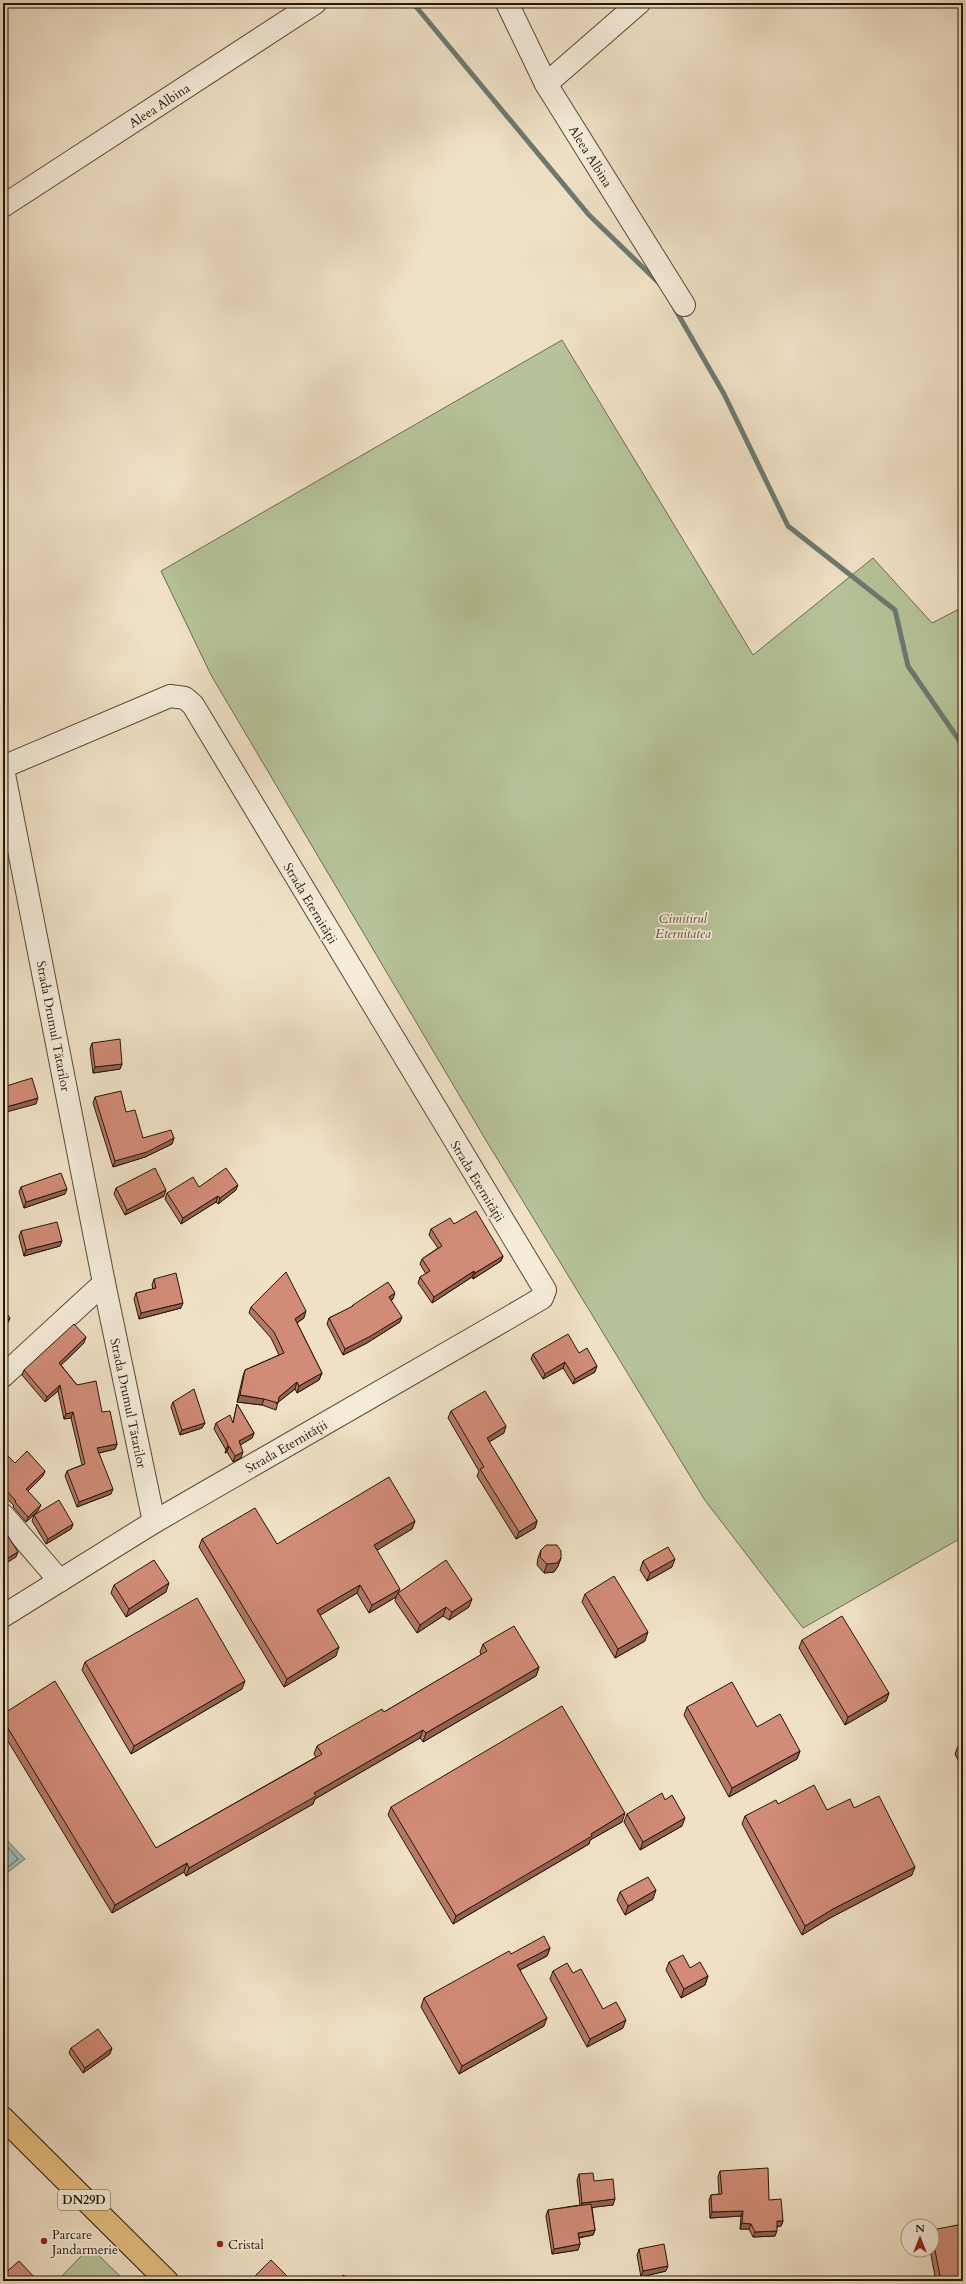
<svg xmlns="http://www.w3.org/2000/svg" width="966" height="2284" viewBox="0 0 966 2284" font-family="Cardo,serif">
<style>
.green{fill:#b6c398;stroke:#6e6c50}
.water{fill:#9abdb8;stroke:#6b7a72}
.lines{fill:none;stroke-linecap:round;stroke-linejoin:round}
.shore{stroke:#606a60;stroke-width:1}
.stream{stroke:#6b7a72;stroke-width:5}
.minor-casing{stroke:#584938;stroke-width:24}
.major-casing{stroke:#251609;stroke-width:24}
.minor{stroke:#f5ecda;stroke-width:22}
.major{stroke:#e8c083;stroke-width:22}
.wall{fill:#b47866;stroke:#251609}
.shaded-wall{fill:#926153;stroke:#251609}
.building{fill:#d18b77;stroke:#251609}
.poi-dot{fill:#8f2418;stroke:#f5ecda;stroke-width:1.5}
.labels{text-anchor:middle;stroke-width:3.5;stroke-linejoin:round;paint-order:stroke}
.shield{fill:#f5ecda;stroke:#635648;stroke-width:1}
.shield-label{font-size:12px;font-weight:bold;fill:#251609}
.street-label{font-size:13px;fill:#251609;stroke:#f5ecda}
.park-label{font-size:13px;font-style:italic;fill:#58533b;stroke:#f5ecda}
.poi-label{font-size:13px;fill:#251609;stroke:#f5ecda;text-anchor:start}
</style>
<rect width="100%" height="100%" fill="#f0e1c6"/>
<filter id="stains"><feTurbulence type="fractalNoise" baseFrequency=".005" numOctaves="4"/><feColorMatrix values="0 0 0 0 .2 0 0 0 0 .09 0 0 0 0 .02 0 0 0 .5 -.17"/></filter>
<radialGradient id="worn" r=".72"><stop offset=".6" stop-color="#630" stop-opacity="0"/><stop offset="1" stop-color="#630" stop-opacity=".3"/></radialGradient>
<g class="green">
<polygon points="562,340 753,655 873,558 932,623 963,607 963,1537 803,1628 704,1499 484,1137 211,675 161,571"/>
<polygon points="90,2247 125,2281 59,2281 58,2280"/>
</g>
<polygon class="water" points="3,1836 25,1859 3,1876"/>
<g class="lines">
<polyline class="shore" points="3,1842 18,1859 3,1871"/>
<g class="stream">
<polyline points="413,3 589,215 660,284"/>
<polyline points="675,309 724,394 788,526 895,610 908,666 963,746"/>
</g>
<defs>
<g id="minor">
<polyline points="507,3 546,84 684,305"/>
<polyline points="546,84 639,3"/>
<polyline points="3,206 315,3"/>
<polyline points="3,767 170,696 185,698 193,705 545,1290 542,1298 508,1318 154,1522 3,1616"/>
<polyline points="3,769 104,1283 154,1522"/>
<polyline points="3,1376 104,1283"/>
<polyline points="3,1515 60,1581"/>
</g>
<polyline id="major" points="3,2118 167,2281"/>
</defs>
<use href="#minor" class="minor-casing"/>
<use href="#major" class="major-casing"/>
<use href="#minor" class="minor"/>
<use href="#major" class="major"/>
</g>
<g class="wall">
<polygon points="92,1043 122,1064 120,1069 93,1073 90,1049"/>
<polygon points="95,1097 126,1112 143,1138 174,1138 172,1144 145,1157 113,1167 93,1103"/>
<polygon points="21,1187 65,1194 24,1208 19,1192"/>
<polygon points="199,1187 236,1190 218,1204 216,1202 181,1224 165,1199 167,1193"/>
<polygon points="116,1188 164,1196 125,1215 114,1194"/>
<polygon points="454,1224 503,1256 501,1261 473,1279 472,1277 432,1303 418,1283 420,1277 426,1274 420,1264 422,1259 438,1248 429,1235 431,1229"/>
<polygon points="21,1231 60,1246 24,1256 19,1237"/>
<polygon points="154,1279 181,1308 139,1319 134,1299 136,1293 153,1289 152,1285"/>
<polygon points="393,1299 391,1300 400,1322 367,1343 343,1355 327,1324 329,1318 352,1307 353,1305"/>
<polygon points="251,1307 304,1318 297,1323 322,1373 319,1380 297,1393 295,1389 278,1402 276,1410 262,1405 237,1402 243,1376 245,1370 279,1355 271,1338 249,1313"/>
<polygon points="84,1343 61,1365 77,1385 102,1412 117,1444 115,1449 99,1453 111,1494 77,1507 65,1476 67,1471 82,1465 71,1418 64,1419 58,1391 45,1402 22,1375 24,1370"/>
<polygon points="579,1353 595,1372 573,1384 563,1368 543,1379 531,1359 533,1354"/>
<polygon points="173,1402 205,1423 202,1428 180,1435 171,1407"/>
<polygon points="237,1404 254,1433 252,1438 240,1445 241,1458 233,1462 227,1452 225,1453 226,1450 214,1429 216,1423 233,1422"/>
<polygon points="451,1411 504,1433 489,1442 537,1521 535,1528 516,1539 477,1476 479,1471 448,1418"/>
<polygon points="3,1451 15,1463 43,1476 28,1491 38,1511 26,1522 13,1507 14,1506 3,1494"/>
<polygon points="34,1515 73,1524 71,1529 46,1544 32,1521"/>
<polygon points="415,1521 412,1529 376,1550 398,1593 469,1607 449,1620 443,1616 417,1633 395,1601 396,1597 369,1613 357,1593 320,1615 336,1656 284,1687 199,1547 202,1539 277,1544"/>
<polygon points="541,1550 561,1558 558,1566 554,1572 544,1573 537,1565 538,1558"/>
<polygon points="643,1561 672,1567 647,1581 640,1570"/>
<polygon points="114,1585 166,1592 126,1617 111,1593"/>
<polygon points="585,1594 645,1641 615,1658 582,1602"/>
<polygon points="802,1640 889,1693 886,1701 845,1725 799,1648"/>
<polygon points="483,1644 539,1667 536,1676 423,1742 420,1738 315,1799 313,1804 186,1876 184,1872 112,1913 3,1733 3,1714 156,1848 316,1757 314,1754 317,1746 384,1712 481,1655 480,1652"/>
<polygon points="85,1662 242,1689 131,1754 82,1670"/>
<polygon points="687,1707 757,1727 800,1751 797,1759 729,1797 684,1715"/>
<polygon points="963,1743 963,1770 955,1754 958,1746"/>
<polygon points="665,1800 682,1826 640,1850 624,1822 627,1814"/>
<polygon points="778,1804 827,1810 854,1808 912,1875 830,1918 802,1935 742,1824 745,1816"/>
<polygon points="391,1807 622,1822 590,1840 589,1844 453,1924 388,1815"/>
<polygon points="620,1892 653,1899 625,1915 617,1900"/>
<polygon points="550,1948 547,1956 520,1970 544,2026 459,2074 421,2007 424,1998 511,1954"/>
<polygon points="669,1962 690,1968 708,1976 705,1985 681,1998 666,1970"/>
<polygon points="553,1971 573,1973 603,2009 623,2028 587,2047 550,1979"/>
<polygon points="71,2048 110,2054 83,2073 69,2053"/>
<polygon points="720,2171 769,2200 783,2221 781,2226 777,2227 775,2236 753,2237 749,2229 740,2229 741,2216 710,2218 709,2200 711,2195 719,2194 718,2177"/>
<polygon points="579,2174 594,2181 613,2205 592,2207 595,2230 593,2235 579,2238 580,2244 578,2250 552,2254 546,2216 548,2210 580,2205 577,2180"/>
<polygon points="932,2230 963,2281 936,2281 930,2250 932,2250"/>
<polygon points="639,2249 666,2271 641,2277 637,2255"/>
</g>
<g class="shaded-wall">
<polygon points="122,1064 120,1069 93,1073 95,1067"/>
<polygon points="38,1098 36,1104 3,1113 3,1108"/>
<polygon points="174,1138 172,1144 145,1157 113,1167 115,1161"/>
<polygon points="238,1185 236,1190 218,1204 220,1198"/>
<polygon points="67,1189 65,1194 24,1208 26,1202"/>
<polygon points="166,1190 164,1196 125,1215 127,1210"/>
<polygon points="218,1196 216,1202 181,1224 183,1218"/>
<polygon points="62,1241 60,1246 24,1256 26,1250"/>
<polygon points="503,1256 501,1261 473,1279 475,1273"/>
<polygon points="474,1271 472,1277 432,1303 434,1297"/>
<polygon points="395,1293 393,1299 387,1303 389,1297"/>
<polygon points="183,1303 181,1308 139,1319 141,1313"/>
<polygon points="306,1311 304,1318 292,1326 295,1319"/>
<polygon points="402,1317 400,1322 367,1343 343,1355 345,1349"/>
<polygon points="10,1318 8,1323 3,1327 3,1323"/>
<polygon points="86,1337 84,1343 57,1369 59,1363"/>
<polygon points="565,1362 563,1368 543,1379 545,1374"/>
<polygon points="597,1366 595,1372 573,1384 575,1379"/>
<polygon points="322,1373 319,1380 297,1393 299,1386"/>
<polygon points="297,1382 295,1389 276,1404 279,1397"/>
<polygon points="60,1385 58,1391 45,1402 47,1397"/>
<polygon points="240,1395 264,1399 262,1405 237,1402"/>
<polygon points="73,1412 71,1418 64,1419 66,1414"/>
<polygon points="205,1423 202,1428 180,1435 182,1430"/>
<polygon points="506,1426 504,1433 484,1445 487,1438"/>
<polygon points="254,1433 252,1438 237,1447 239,1441"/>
<polygon points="117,1444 115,1449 95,1454 97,1448"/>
<polygon points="229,1446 227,1452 225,1453 227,1448"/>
<polygon points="243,1452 241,1458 233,1462 235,1456"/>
<polygon points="45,1471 43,1476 24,1495 26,1489"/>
<polygon points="113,1489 111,1494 77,1507 79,1502"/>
<polygon points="41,1505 38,1511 26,1522 28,1517"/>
<polygon points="415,1521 412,1529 371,1554 374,1545"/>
<polygon points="537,1521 535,1528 516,1539 519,1532"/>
<polygon points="73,1524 71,1529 46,1544 48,1539"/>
<polygon points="18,1552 16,1557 3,1565 3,1561"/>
<polygon points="561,1558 558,1566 554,1572 544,1573 547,1564"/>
<polygon points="675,1559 672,1567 647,1581 650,1573"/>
<polygon points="169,1583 166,1592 126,1617 129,1609"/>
<polygon points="360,1585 357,1593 314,1619 317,1610"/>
<polygon points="400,1589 396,1597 369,1613 372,1605"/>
<polygon points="472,1599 469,1607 449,1620 452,1612"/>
<polygon points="446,1607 443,1616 417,1633 420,1625"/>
<polygon points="648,1632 645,1641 615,1658 618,1649"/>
<polygon points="339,1647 336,1656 284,1687 287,1679"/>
<polygon points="539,1667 536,1676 423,1742 426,1733"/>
<polygon points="245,1681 242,1689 131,1754 134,1746"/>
<polygon points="889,1693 886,1701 845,1725 848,1717"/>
<polygon points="423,1730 420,1738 315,1799 313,1804 186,1876 189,1868 314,1793"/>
<polygon points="800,1751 797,1759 729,1797 732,1788"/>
<polygon points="625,1813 622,1822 590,1840 589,1844 453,1924 456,1916 591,1834"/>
<polygon points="685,1818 682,1826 640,1850 643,1842"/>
<polygon points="187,1863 184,1872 112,1913 115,1905"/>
<polygon points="915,1867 912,1875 830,1918 802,1935 805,1926 833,1909"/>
<polygon points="656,1890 653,1899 625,1915 628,1906"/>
<polygon points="550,1948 547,1956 514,1973 517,1965"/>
<polygon points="708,1976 705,1985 681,1998 684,1989"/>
<polygon points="547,2018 544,2026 459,2074 462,2066"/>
<polygon points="626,2020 623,2028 587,2047 590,2039"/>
<polygon points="112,2048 110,2054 83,2073 85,2068"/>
<polygon points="615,2199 613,2205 580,2209 582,2203"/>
<polygon points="743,2211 741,2216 710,2218 712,2212"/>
<polygon points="777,2221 783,2221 781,2226 775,2227"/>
<polygon points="742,2223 751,2224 749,2229 740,2229"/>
<polygon points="595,2230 593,2235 576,2238 578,2233"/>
<polygon points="777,2231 775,2236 753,2237 755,2232"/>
<polygon points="580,2244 578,2250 552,2254 554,2249"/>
<polygon points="668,2266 666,2271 641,2277 643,2271"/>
<polygon points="963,2278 963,2281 949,2281"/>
</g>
<g class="building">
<polygon points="120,1039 122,1064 95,1067 92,1043"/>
<polygon points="32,1078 38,1098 3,1108 3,1087"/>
<polygon points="121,1091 126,1112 135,1110 143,1138 171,1130 174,1138 147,1152 115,1161 95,1097"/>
<polygon points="155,1168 166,1190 127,1210 116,1188"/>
<polygon points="226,1168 238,1185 220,1198 218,1196 183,1218 167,1193 193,1177 199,1187"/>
<polygon points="61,1173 67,1189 26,1202 21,1187"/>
<polygon points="476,1211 503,1256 475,1273 474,1271 434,1297 420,1277 430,1271 422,1259 442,1246 431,1229 450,1218 454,1224"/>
<polygon points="57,1222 62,1241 26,1250 21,1231"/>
<polygon points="286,1272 306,1311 295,1319 322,1373 299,1386 297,1382 279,1397 278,1403 264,1399 240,1395 245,1370 284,1353 274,1332 251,1307"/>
<polygon points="176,1273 183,1303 141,1313 136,1293 156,1288 154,1279"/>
<polygon points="388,1282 395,1293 389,1297 402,1317 369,1337 345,1349 329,1318 353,1306 353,1305"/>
<polygon points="3,1308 10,1318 3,1323"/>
<polygon points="74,1324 86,1337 59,1363 77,1385 96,1381 102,1412 110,1411 117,1444 97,1448 113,1489 79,1502 67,1471 85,1464 73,1412 66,1414 60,1385 47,1397 24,1370"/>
<polygon points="568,1334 579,1353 587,1348 597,1366 575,1379 565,1362 545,1374 533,1354"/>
<polygon points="194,1389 205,1423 182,1430 173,1402"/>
<polygon points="485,1391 506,1426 487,1438 537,1521 519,1532 480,1469 484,1467 451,1411"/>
<polygon points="237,1404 254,1433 239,1441 243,1452 235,1456 229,1446 227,1448 228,1444 216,1423 230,1415 233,1423"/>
<polygon points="3,1451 15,1463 27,1451 45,1471 26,1489 41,1505 28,1517 15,1502 16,1501 3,1487"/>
<polygon points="389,1477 415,1521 374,1545 400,1589 372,1605 360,1585 317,1610 339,1647 287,1679 202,1539 255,1508 277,1544"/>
<polygon points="59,1500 73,1524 48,1539 34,1515"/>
<polygon points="3,1528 18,1552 3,1561"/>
<polygon points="546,1545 557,1545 561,1551 561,1558 557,1563 547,1564 540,1557 541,1550"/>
<polygon points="668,1547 675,1559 650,1573 643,1561"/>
<polygon points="154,1560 169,1583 129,1609 114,1585"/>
<polygon points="446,1560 472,1599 452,1612 446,1607 420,1625 398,1593"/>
<polygon points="614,1576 648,1632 618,1649 585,1594"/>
<polygon points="197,1598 245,1681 134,1746 85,1662"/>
<polygon points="842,1616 889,1693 848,1717 802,1640"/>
<polygon points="514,1626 539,1667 426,1733 423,1730 314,1793 316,1796 189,1868 187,1863 115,1905 3,1720 3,1714 55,1681 156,1848 322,1754 317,1746 382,1709 384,1712 487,1651 483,1644"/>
<polygon points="732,1682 757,1727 780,1714 800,1751 732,1788 687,1707"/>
<polygon points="562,1706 625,1813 591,1834 592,1836 456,1916 391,1807"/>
<polygon points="963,1743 963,1756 958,1746"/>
<polygon points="814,1785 827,1810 850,1799 854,1808 879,1796 915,1867 833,1909 805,1926 745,1816 776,1800 778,1804"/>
<polygon points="662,1793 665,1800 672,1795 685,1818 643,1842 627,1814"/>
<polygon points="648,1877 656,1890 628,1906 620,1892"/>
<polygon points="544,1936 550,1948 517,1965 547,2018 462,2066 424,1998 509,1951 511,1954"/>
<polygon points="683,1955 690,1968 700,1962 708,1976 684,1989 669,1962"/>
<polygon points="567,1963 573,1973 581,1969 603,2009 616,2002 626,2020 590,2039 553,1971"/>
<polygon points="98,2029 112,2048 85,2068 71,2048"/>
<polygon points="768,2168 769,2200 781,2199 783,2221 777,2221 777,2231 755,2232 751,2224 742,2223 743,2211 712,2212 711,2195 722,2194 720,2171"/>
<polygon points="593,2173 594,2181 613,2179 615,2199 582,2203 579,2174"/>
<polygon points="591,2204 595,2230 578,2233 580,2244 554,2249 548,2210"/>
<polygon points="963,2224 963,2278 949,2281 941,2281 932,2235 932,2230"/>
<polygon points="664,2244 668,2266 643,2271 639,2249"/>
<polygon points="271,2260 290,2279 288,2281 250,2281"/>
<polygon points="19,2261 38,2281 3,2281 3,2275"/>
<polygon points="343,2275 354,2281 340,2281"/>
</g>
<g class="poi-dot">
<circle cx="44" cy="2241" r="4"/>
<circle cx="220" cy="2244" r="4"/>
</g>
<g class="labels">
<rect class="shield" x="58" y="2190" width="52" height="20" rx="3"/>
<g class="shield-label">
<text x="84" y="2204">DN29D</text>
</g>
<g class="street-label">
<text transform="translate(159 105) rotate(-33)" y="5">Aleea Albina</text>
<text transform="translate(591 156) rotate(58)" y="5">Aleea Albina</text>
<text transform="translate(311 903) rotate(59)" y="5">Strada Eternității</text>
<text transform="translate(54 1026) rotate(79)" y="5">Strada Drumul Tătarilor</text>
<text transform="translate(478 1181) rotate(59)" y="5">Strada Eternității</text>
<text transform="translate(129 1403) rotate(78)" y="5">Strada Drumul Tătarilor</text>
<text transform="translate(286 1446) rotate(-30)" y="5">Strada Eternității</text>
</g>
<g class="park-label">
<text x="683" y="923">Cimitirul<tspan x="683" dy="15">Eternitatea</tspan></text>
</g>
<g class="poi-label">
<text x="52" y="2239">Parcare<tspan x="52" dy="15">Jandarmerie</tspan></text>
<text x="228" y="2249">Cristal</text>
</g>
</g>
<rect width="966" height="2284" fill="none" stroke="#f0e1c6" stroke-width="16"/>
<rect x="4" y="4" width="958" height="2276" fill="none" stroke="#251609" stroke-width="2"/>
<rect x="8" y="8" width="950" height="2268" fill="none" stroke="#251609"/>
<g transform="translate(920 2238)"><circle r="19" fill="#f5ecda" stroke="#a29686"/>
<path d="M0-3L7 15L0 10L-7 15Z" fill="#8f2418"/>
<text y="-6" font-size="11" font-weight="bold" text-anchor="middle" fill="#251609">N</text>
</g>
<rect width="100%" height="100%" filter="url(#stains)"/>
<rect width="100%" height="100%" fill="url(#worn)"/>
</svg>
